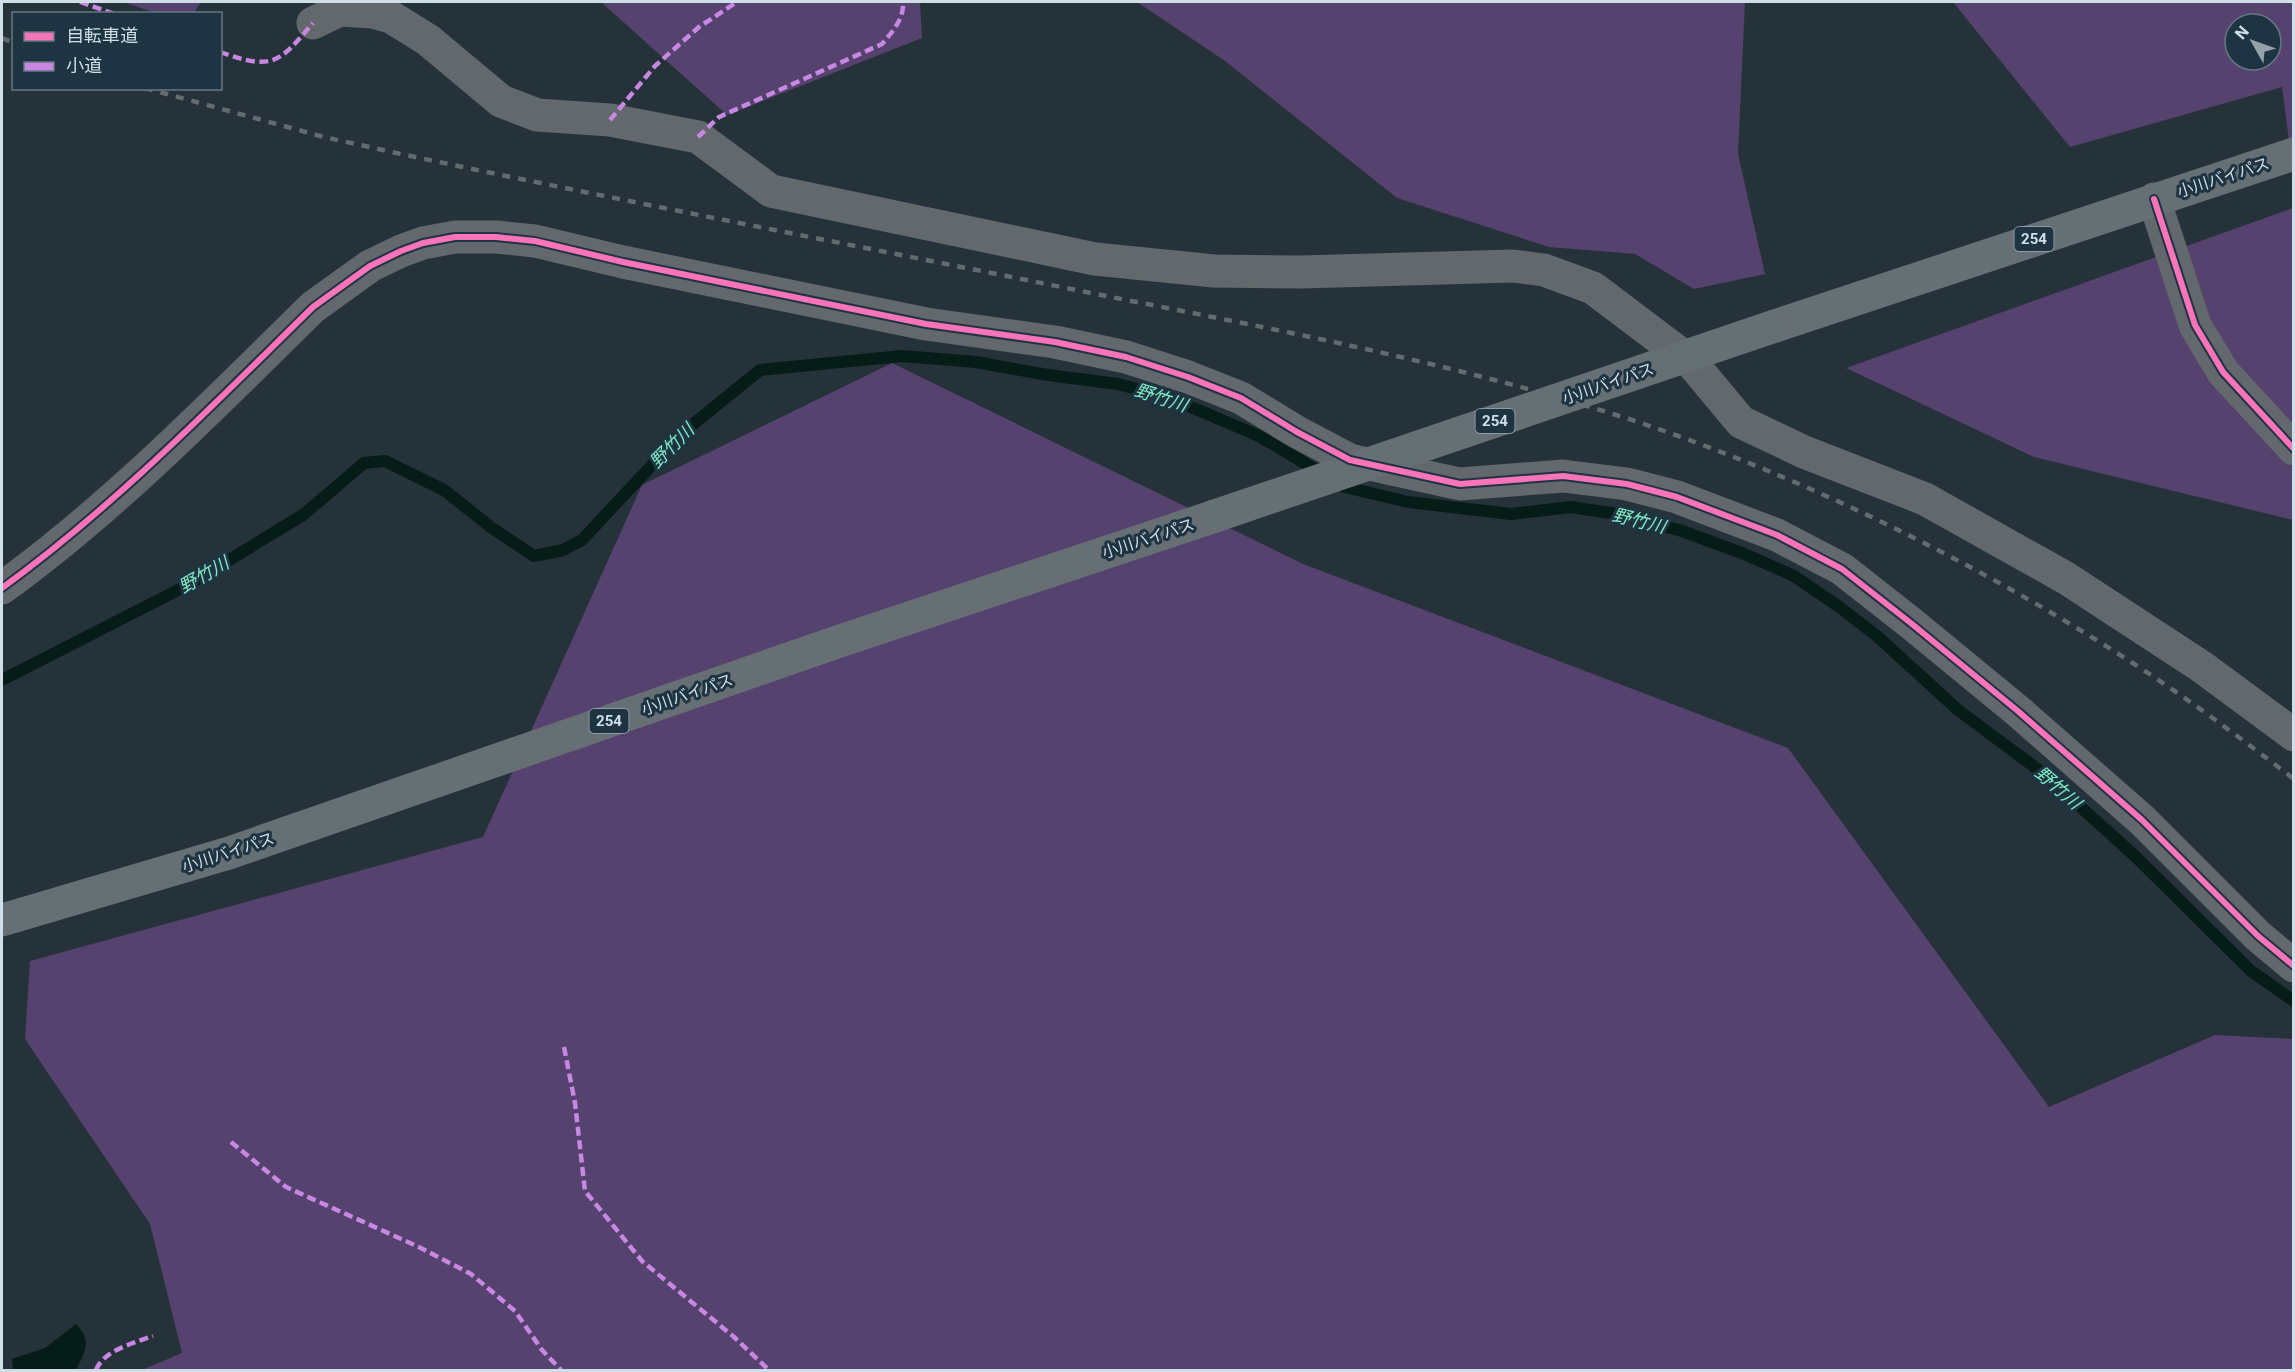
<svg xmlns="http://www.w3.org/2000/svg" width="2295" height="1372" viewBox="0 0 2295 1372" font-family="Roboto,'Noto Sans JP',sans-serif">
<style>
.green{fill:#56426e;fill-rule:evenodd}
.water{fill:#061c16}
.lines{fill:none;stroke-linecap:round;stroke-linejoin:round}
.stream{stroke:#061c16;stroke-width:12}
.minor{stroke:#62686b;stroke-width:33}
.highway{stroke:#666f74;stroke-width:33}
.rail{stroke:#636b6f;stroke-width:4.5;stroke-dasharray:8 8;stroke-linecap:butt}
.highway-bridge{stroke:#666f74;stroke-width:33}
.quiet{stroke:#c787e3;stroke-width:4.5;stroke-dasharray:9 4.5;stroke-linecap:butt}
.cycleway-casing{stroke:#1e3442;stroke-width:10}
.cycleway{stroke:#fb73b8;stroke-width:6}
.labels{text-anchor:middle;stroke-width:6;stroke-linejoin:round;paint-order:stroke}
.shield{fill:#1e3442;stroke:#9babb6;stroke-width:1.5}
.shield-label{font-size:15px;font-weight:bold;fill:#d0dee7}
.street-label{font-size:16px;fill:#d0dee7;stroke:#1e3442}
.water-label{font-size:18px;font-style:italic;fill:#80ebc3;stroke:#1e3442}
</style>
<rect width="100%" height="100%" fill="#26323a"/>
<g class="green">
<polygon points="124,2 201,2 193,14 155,13"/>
<polygon points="601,2 920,2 922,38 727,115"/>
<polygon points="1137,2 1745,2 1738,154 1765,274 1694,289 1635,254 1549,247 1397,198 1225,61"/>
<path d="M 1953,2 L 2293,2 L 2293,171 L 2282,87 L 2070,147 ZM 2235,24 L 2271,24 L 2271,60 L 2235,60 Z"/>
<polygon points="2293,208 2293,520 2034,457 1846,368"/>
<polygon points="892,363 1303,564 1788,748 2049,1107 2215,1035 2293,1039 2293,1370 142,1370 182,1353 150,1224 25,1039 30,961 483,837 642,485"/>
</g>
<path class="water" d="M 76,1324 C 93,1341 85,1352 76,1370 L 13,1370 L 12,1359 L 45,1348 Z"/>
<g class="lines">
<polyline class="stream" points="2,680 188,585 303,515 364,463 385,461 444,490 492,528 534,556 563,550 582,540 681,434 760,370 902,356 976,362 1048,375 1118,384 1170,398 1259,436 1345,487 1408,502 1511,514 1571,507 1617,514 1679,530 1742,553 1794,576 1838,606 1877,636 1958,710 2044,774 2136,857 2251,971 2294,1001"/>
<g class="minor">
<polyline points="313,23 340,10 373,12 391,17 428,40 501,101 537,115 610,120 698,137 771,191 1095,259 1214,271 1301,272 1513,266 1544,270 1593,288 1691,362 1741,422 1804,452 1925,499 2066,578 2202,667 2294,735"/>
<polyline points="2154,199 2195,325 2223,372 2294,449"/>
<path d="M 2,588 C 115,506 213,405 313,307 L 370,266 L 401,251 L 423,243 L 455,237 L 496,237 L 535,241 L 623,262 L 926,324 L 1055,342 L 1126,357 L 1188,377 L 1241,398 L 1297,432 L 1350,460 L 1460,484 L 1563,476 L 1627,484 L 1677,497 L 1777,535 L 1842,569 L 1912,624 L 2019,712 L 2142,820 L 2258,936 L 2294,966"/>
</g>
<g class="highway">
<polyline points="1775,326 2294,154"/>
<polyline points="2,920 229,853 840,641 1215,516"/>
</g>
<g class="rail">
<polyline points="2,38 14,43"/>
<path d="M 145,88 L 324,137 L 401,154 C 632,203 864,247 1096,294 C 1278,330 1461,364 1638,422 C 1817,482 1997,573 2154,677 C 2202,709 2248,744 2294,779"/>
</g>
<polyline class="highway-bridge" points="1215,516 1775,326"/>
<g class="quiet">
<polyline points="80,2 114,14"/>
<path d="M 220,52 C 273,71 279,63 313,23"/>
<polyline points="610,120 655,66 699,27 737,2"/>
<path d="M 698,137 L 719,117 L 882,44 C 893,31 904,19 903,2"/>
<polyline points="564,1047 575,1103 585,1191 642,1261 734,1337 769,1370"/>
<polyline points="231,1142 286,1187 419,1247 471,1274 515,1311 542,1350 561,1370"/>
<path d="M 96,1370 C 104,1350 134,1343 153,1336"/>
</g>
<defs>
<g id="cycleway">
<polyline points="2154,199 2195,325 2223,372 2294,449"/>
<path d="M 2,588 C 115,506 213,405 313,307 L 370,266 L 401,251 L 423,243 L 455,237 L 496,237 L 535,241 L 623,262 L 926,324 L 1055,342 L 1126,357 L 1188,377 L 1241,398 L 1297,432 L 1350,460 L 1460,484 L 1563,476 L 1627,484 L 1677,497 L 1777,535 L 1842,569 L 1912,624 L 2019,712 L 2142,820 L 2258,936 L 2294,966"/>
</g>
</defs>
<use href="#cycleway" class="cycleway-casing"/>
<use href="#cycleway" class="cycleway"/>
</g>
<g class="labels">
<g class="shield">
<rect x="2014.5" y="227" width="39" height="24" rx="4.5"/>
<rect x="1475.5" y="409" width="39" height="24" rx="4.5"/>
<rect x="589.5" y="709" width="39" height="24" rx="4.5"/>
</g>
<g class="shield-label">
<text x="2034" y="244">254</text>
<text x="1495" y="426">254</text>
<text x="609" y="726">254</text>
</g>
<g class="street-label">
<text transform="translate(2223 177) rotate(-18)" y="6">小川バイパス</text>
<text transform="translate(1608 383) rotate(-19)" y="6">小川バイパス</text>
<text transform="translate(1148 538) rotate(-18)" y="6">小川バイパス</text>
<text transform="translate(687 694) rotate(-19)" y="6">小川バイパス</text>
<text transform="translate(228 852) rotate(-18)" y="6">小川バイパス</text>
</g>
<g class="water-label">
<text transform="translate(1161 398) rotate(18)" y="6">野竹川</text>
<text transform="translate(672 446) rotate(-45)" y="6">野竹川</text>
<text transform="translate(1639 521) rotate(14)" y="6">野竹川</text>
<text transform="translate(204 575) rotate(-30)" y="6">野竹川</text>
<text transform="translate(2058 788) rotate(41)" y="6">野竹川</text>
</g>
</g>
<rect width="2295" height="1372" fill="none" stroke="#d0dee7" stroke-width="6"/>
<rect x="12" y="12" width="210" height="78" fill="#1e3442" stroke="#657884" stroke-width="1.5"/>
<rect x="24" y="32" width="30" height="9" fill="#fb73b8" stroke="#657884" stroke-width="1.5"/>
<text x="66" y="42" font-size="18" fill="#d0dee7">自転車道</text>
<rect x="24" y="62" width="30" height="9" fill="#c787e3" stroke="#657884" stroke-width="1.5"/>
<text x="66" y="72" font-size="18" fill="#d0dee7">小道</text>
<g transform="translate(2253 42) rotate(310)"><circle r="28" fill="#1e3442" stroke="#657884" stroke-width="1.5"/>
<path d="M0-4.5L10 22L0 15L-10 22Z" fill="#94a2aa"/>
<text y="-9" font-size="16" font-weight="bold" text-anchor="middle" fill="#d0dee7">N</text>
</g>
</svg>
